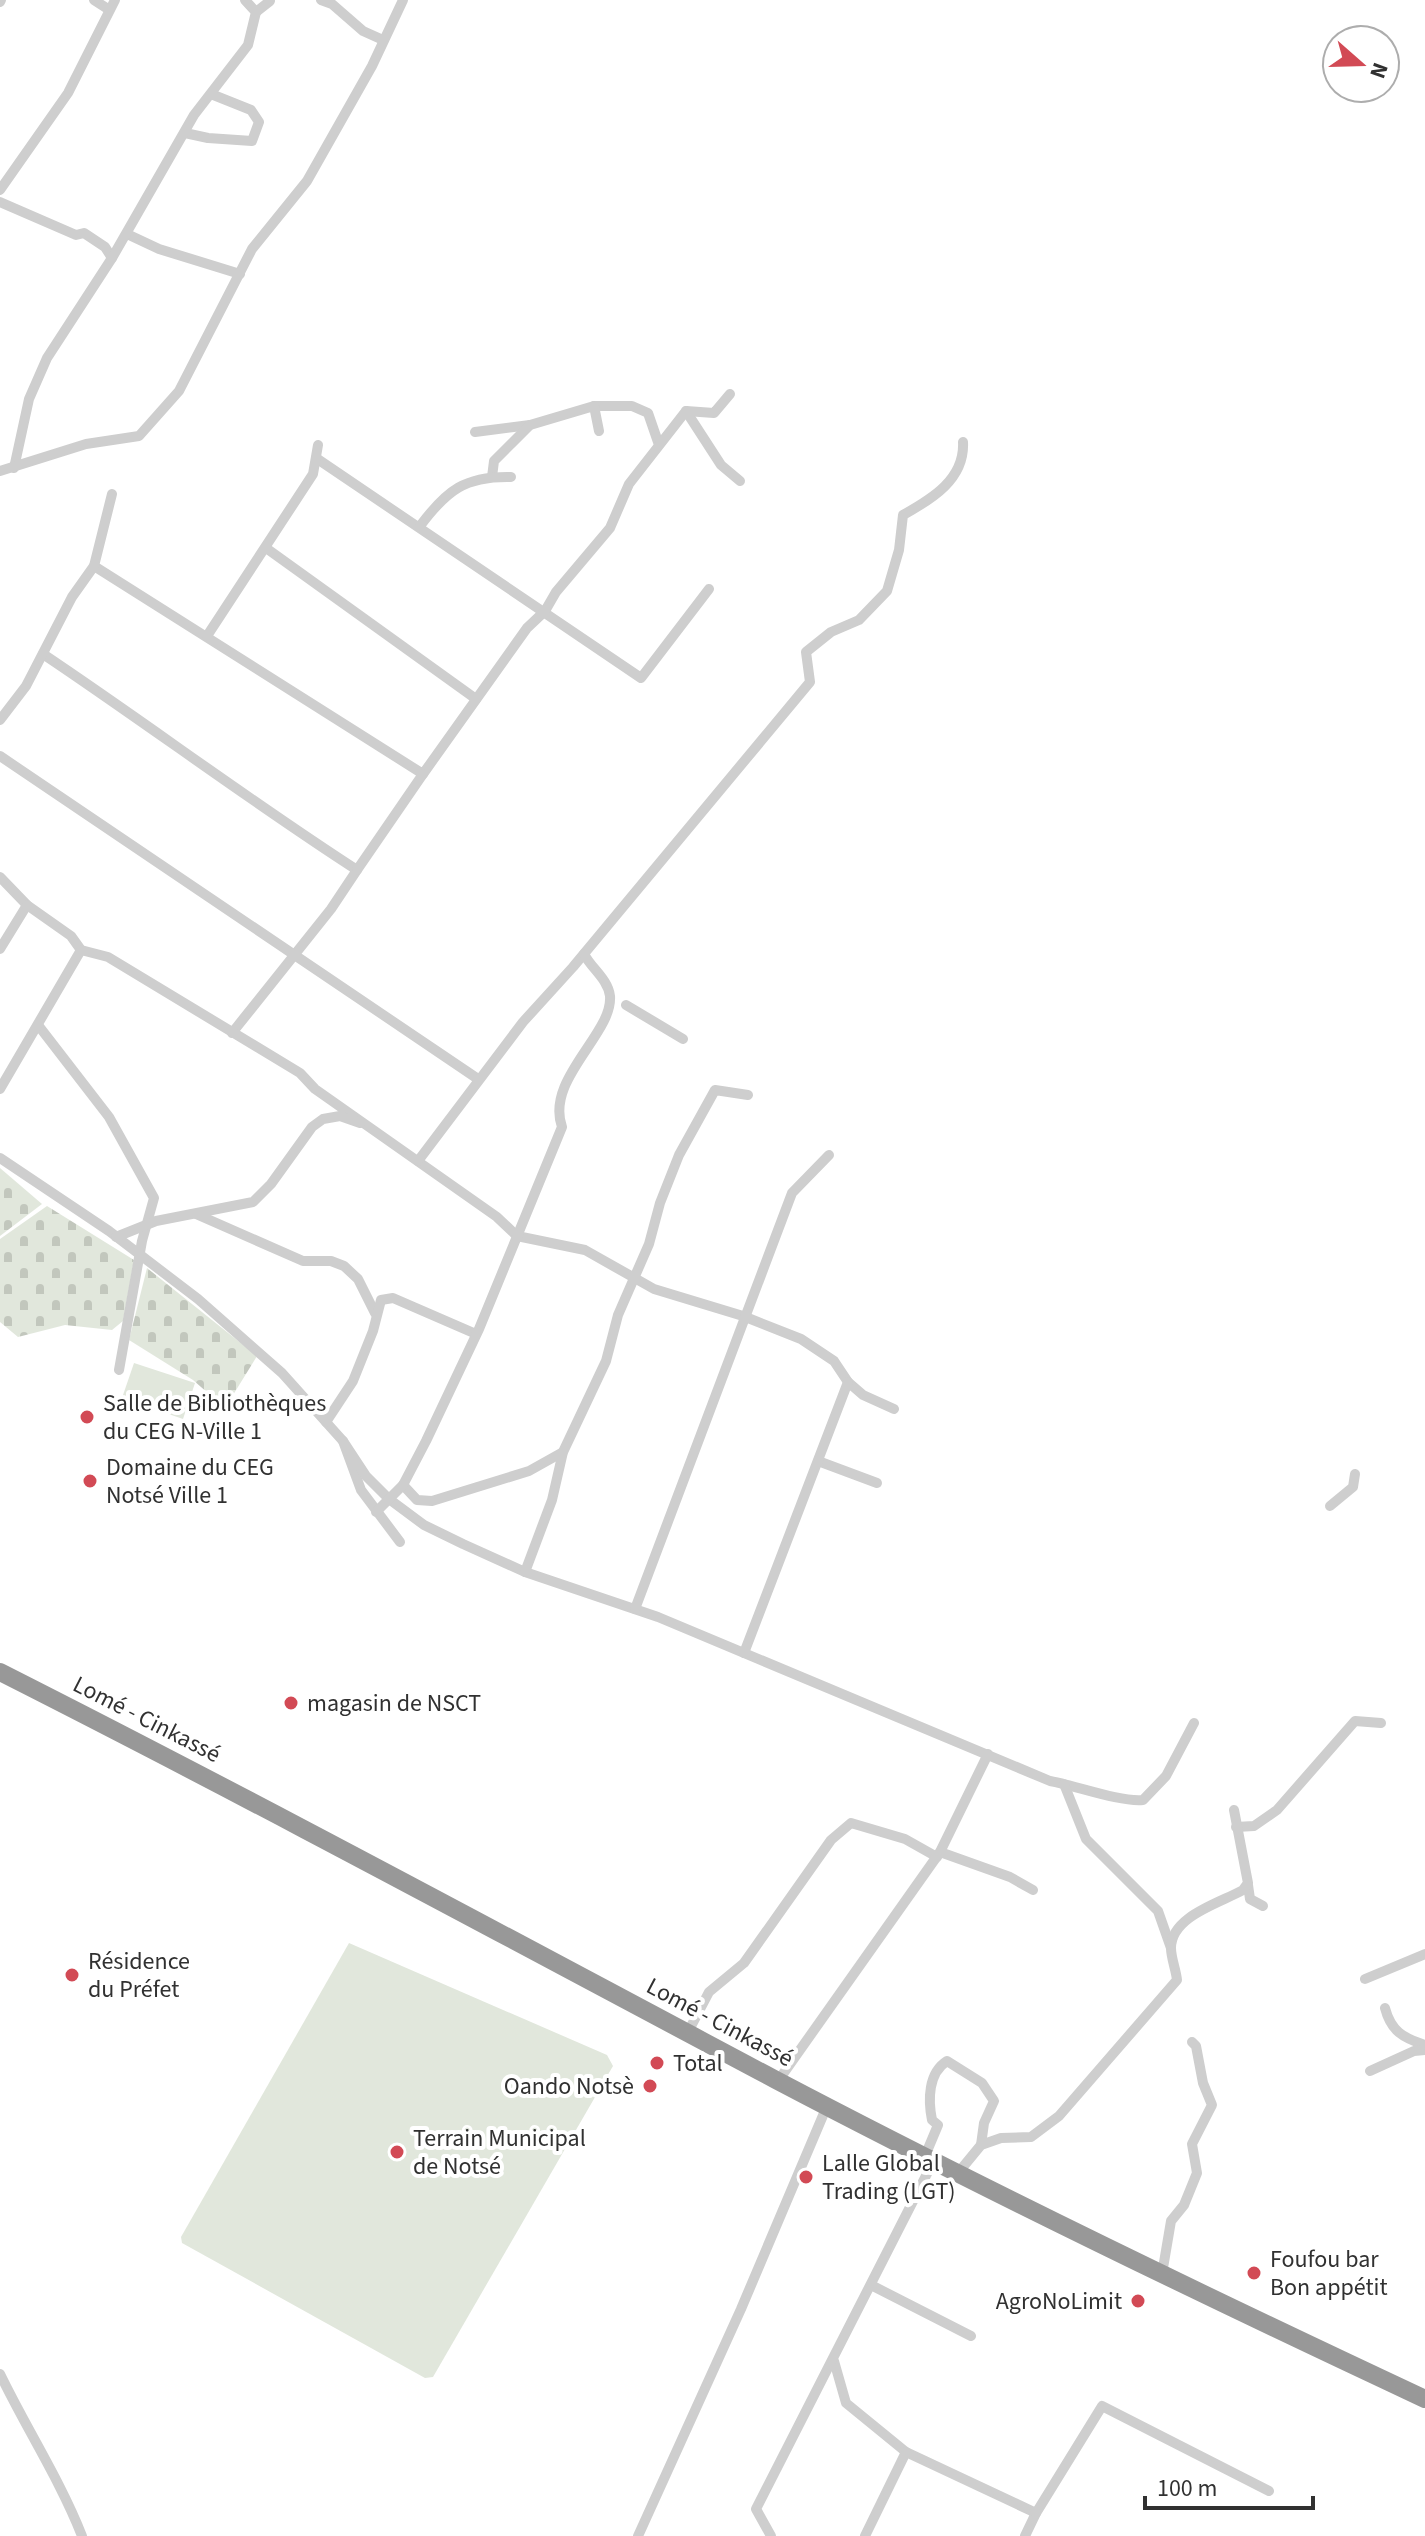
<svg xmlns="http://www.w3.org/2000/svg" width="1425" height="2536" viewBox="0 0 1425 2536" font-family="'Source Sans 3',sans-serif">
<style>
.cemetery{fill:url(#cemetery-stones)}
.pitch{fill:#e1e7dc}
.lines{fill:none;stroke-linecap:round;stroke-linejoin:round}
.street{stroke:#cecece;stroke-width:10}
.highway{stroke:#989898;stroke-width:18}
.poi-dot{fill:#d24a55;stroke:#fff;stroke-width:3}
.labels{text-anchor:middle;stroke-width:8;stroke-linejoin:round;paint-order:stroke}
.poi-label{font-size:24px;fill:#313131;stroke:#fff;text-anchor:start}
.street-label{font-size:24px;fill:#313131;stroke:#fff}
</style>
<defs>
<pattern id="cemetery-stones" width="16" height="16" patternUnits="userSpaceOnUse" patternTransform="scale(2)"><rect width="16" height="16" fill="#e1e7dc"/><path d="M2 7V4a2 2 0 0 1 4 0v3zM10 15v-3a2 2 0 0 1 4 0v3z" fill="#c2c7bd"/></pattern>
</defs>
<rect width="100%" height="100%" fill="#fff"/>
<g class="cemetery">
<polygon points="0,1168 42,1204 0,1236"/>
<polygon points="47,1206 134,1260 123,1321 112,1330 65,1325 18,1337 0,1322 0,1239"/>
<polygon points="147,1268 257,1356 225,1408 193,1380 129,1340"/>
</g>
<g class="pitch">
<polygon points="134,1363 195,1383 183,1419 122,1398"/>
<polygon points="349,1943 607,2055 613,2066 433,2377 425,2378 182,2243 181,2237"/>
</g>
<g class="lines">
<g class="street">
<polyline points="94,0 108,9"/>
<polyline points="321,0 332,4 363,31 383,40"/>
<polyline points="0,2 1,0"/>
<polyline points="256,12 270,1"/>
<polyline points="185,133 208,138 252,141 259,122 251,110 211,94"/>
<polyline points="0,190 68,93 115,0"/>
<polyline points="0,202 76,235 84,233 105,247 112,258"/>
<polyline points="127,234 159,249 240,274"/>
<polyline points="594,406 632,406 648,413 658,442"/>
<polyline points="686,411 721,465 740,481"/>
<polyline points="475,432 530,425"/>
<polyline points="316,458 641,678 709,589"/>
<polyline points="14,468 29,399 47,358 112,258 194,115 248,45 256,12 245,0"/>
<polyline points="0,471 86,444 139,436 179,391 252,249 307,181 372,66 403,0"/>
<polyline points="492,477 494,461 530,425 594,406 599,431"/>
<path d="M 420,526 C 447,490 465,476 511,477"/>
<polyline points="266,548 476,699"/>
<polyline points="94,566 423,774 527,628 545,611 556,592 610,528 629,484 686,411 714,413 730,394"/>
<polyline points="207,636 313,474 318,445"/>
<path d="M 43,654 C 149,725 250,801 357,870 L 331,909 L 232,1033"/>
<polyline points="0,720 26,686 72,597 94,566 112,494"/>
<polyline points="0,756 478,1079"/>
<polyline points="357,870 423,774"/>
<polyline points="0,877 27,905 71,936 81,950 108,957 300,1073 315,1089 497,1217 517,1236 585,1250 654,1289 743,1316 801,1339 834,1361 848,1382 863,1395 894,1409"/>
<polyline points="0,949 27,905"/>
<polyline points="626,1005 683,1039"/>
<polyline points="38,1025 109,1117 154,1198 142,1241 119,1370"/>
<polyline points="0,1089 81,950"/>
<polyline points="0,1158 109,1231 198,1299 282,1373 343,1441 361,1490 400,1542"/>
<path d="M 418,1161 L 523,1022 L 573,967 L 810,682 L 806,652 L 831,632 L 859,620 L 887,591 L 899,550 L 903,515 C 932,499 965,479 963,442"/>
<polyline points="196,1214 303,1261 331,1261 344,1266 358,1279 375,1313"/>
<polyline points="116,1237 156,1221 253,1202 271,1184 312,1127 323,1119 340,1116 360,1123"/>
<polyline points="326,1422 353,1381 373,1331 381,1300 393,1298 476,1334"/>
<path d="M 343,1441 L 366,1476 L 389,1499 L 424,1525 L 463,1544 L 525,1572 L 658,1617 L 1050,1781 C 1077,1786 1119,1802 1143,1800 L 1166,1776 L 1194,1723"/>
<polyline points="818,1461 877,1483"/>
<polyline points="403,1485 417,1500 432,1501 529,1471 563,1452"/>
<polyline points="1330,1506 1353,1487 1355,1474"/>
<path d="M 376,1512 L 403,1485 L 426,1441 L 479,1329 L 562,1127 C 545,1079 613,1034 610,996 C 608,979 591,968 584,954"/>
<polyline points="525,1572 552,1500 563,1452 606,1361 618,1315 649,1244 660,1203 679,1155 715,1090 748,1095"/>
<polyline points="635,1609 792,1193 829,1155"/>
<polyline points="744,1653 848,1382"/>
<polyline points="1064,1784 1086,1839 1158,1911 1171,1948"/>
<polyline points="1236,1827 1254,1826 1277,1810 1355,1721 1381,1723"/>
<polyline points="940,1852 1010,1877 1033,1890"/>
<polyline points="1248,1885 1250,1899 1263,1906"/>
<polyline points="1365,1979 1425,1954"/>
<path d="M 1385,2008 C 1391,2031 1403,2038 1425,2045"/>
<polyline points="688,2032 709,1992 744,1963 831,1840 851,1823 905,1839 937,1857"/>
<polyline points="1370,2071 1414,2051 1425,2050"/>
<polyline points="778,2081 940,1852 988,1754"/>
<path d="M 925,2156 L 938,2125 L 932,2120 C 928,2100 928,2073 947,2061 L 982,2083 L 994,2101 L 984,2123 L 981,2145"/>
<path d="M 958,2173 L 981,2145 L 1001,2138 L 1031,2137 L 1059,2116 L 1177,1980 C 1176,1970 1171,1958 1171,1948 C 1171,1916 1220,1903 1243,1890 L 1248,1883 L 1234,1810"/>
<polyline points="1162,2274 1171,2221 1184,2205 1197,2173 1192,2144 1212,2105 1203,2083 1196,2046 1192,2042"/>
<polyline points="871,2285 971,2336"/>
<polyline points="834,2361 846,2403 906,2452 1036,2513 1025,2536"/>
<path d="M 0,2374 C 26,2428 60,2480 82,2536"/>
<polyline points="1036,2513 1102,2406 1269,2491"/>
<polyline points="638,2536 741,2309 827,2106"/>
<polyline points="771,2536 756,2509 934,2160"/>
<polyline points="865,2536 906,2452"/>
</g>
<path class="highway" d="M 0,1672 C 261,1804 518,1943 776,2080 C 989,2192 1207,2297 1425,2399"/>
</g>
<g class="poi-dot">
<circle cx="87" cy="1417" r="8"/>
<circle cx="90" cy="1481" r="8"/>
<circle cx="291" cy="1703" r="8"/>
<circle cx="72" cy="1975" r="8"/>
<circle cx="657" cy="2063" r="8"/>
<circle cx="650" cy="2086" r="8"/>
<circle cx="397" cy="2152" r="8"/>
<circle cx="806" cy="2177" r="8"/>
<circle cx="1254" cy="2273" r="8"/>
<circle cx="1138" cy="2301" r="8"/>
</g>
<g class="labels">
<g class="poi-label">
<text x="103" y="1411">Salle de Bibliothèques<tspan x="103" dy="28">du CEG N-Ville 1</tspan></text>
<text x="106" y="1475">Domaine du CEG<tspan x="106" dy="28">Notsé Ville 1</tspan></text>
<text x="307" y="1711">magasin de NSCT</text>
<text x="88" y="1969">Résidence<tspan x="88" dy="28">du Préfet</tspan></text>
<text x="673" y="2071">Total</text>
<text x="634" y="2094" text-anchor="end">Oando Notsè</text>
<text x="413" y="2146">Terrain Municipal<tspan x="413" dy="28">de Notsé</tspan></text>
<text x="822" y="2171">Lalle Global<tspan x="822" dy="28">Trading (LGT)</tspan></text>
<text x="1270" y="2267">Foufou bar<tspan x="1270" dy="28">Bon appétit</tspan></text>
<text x="1122" y="2309" text-anchor="end">AgroNoLimit</text>
</g>
<g class="street-label">
<text transform="translate(147 1719) rotate(27)" y="8">Lomé - Cinkassé</text>
<text transform="translate(720 2022) rotate(28)" y="8">Lomé - Cinkassé</text>
</g>
</g>
<g transform="translate(1361 64) rotate(110)"><circle r="38" fill="#ffffff" stroke="#adadad" stroke-width="2"/>
<path d="M0-6L14 30L0 20L-14 30Z" fill="#d24a55"/>
<text y="-12" font-size="22" font-weight="bold" text-anchor="middle" fill="#313131">N</text>
</g>
<path d="M1145 2496v12h168v-12" fill="none" stroke="#313131" stroke-width="4"/>
<text x="1157" y="2496" font-size="24" fill="#313131" stroke="#ffffff" stroke-width="6" paint-order="stroke">100 m</text>
</svg>
